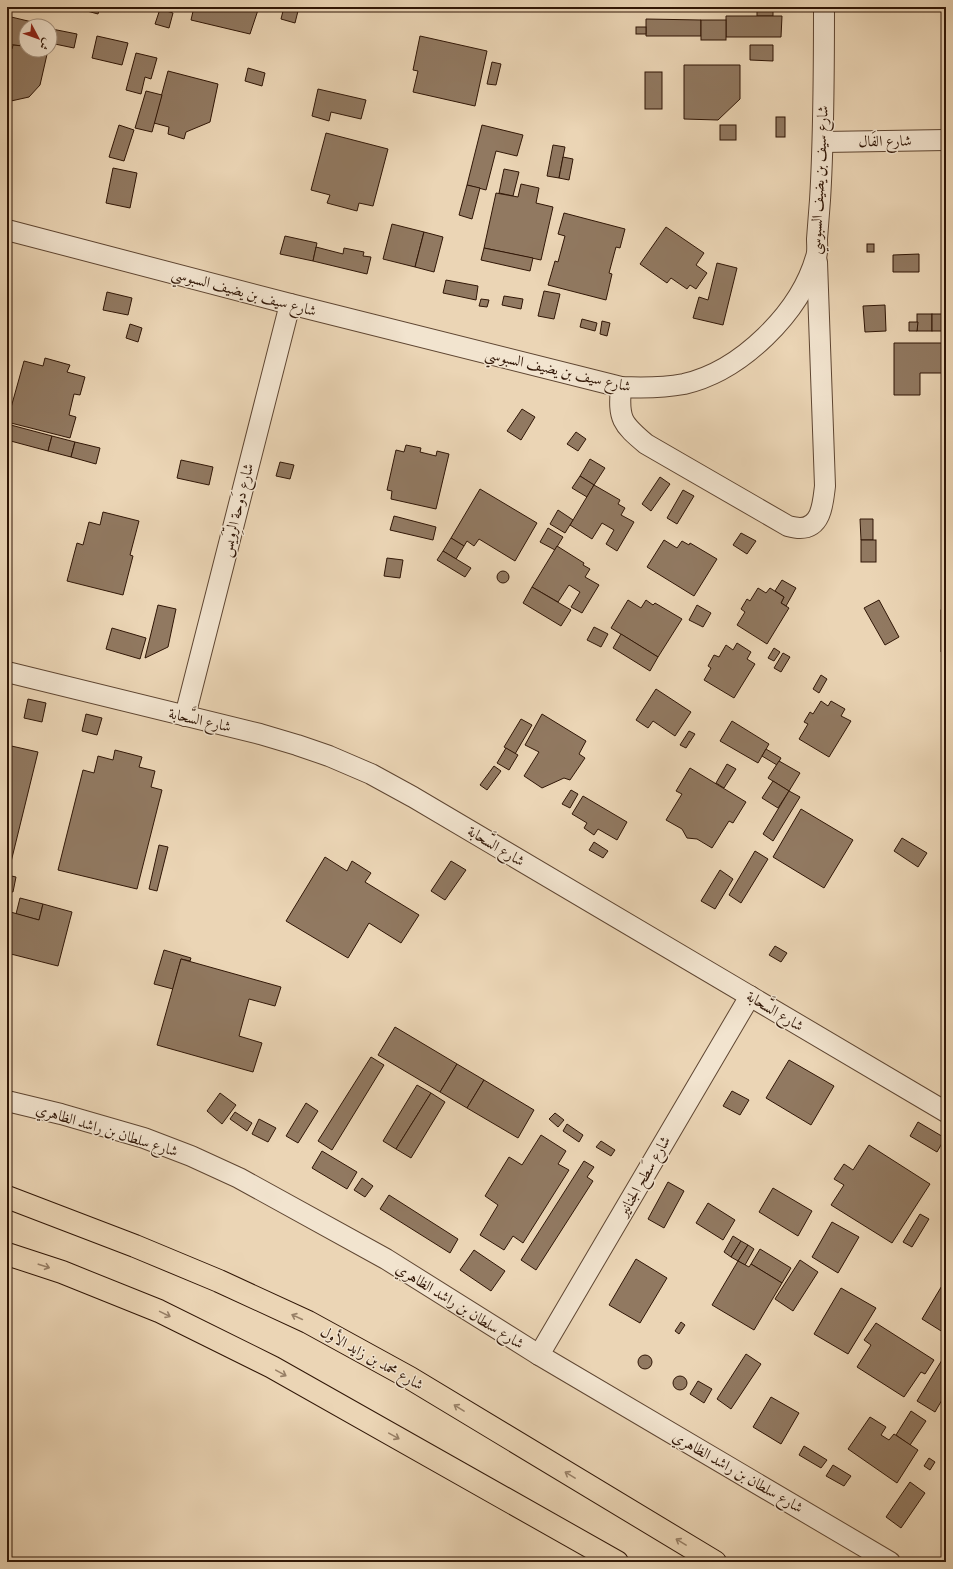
<svg xmlns="http://www.w3.org/2000/svg" width="953" height="1569" viewBox="0 0 953 1569" font-family="'IM FELL Great Primer',Amiri,serif">
<style>
.building{fill:#917961;stroke:#301606}
.lines{fill:none;stroke-linecap:round;stroke-linejoin:round}
.minor-casing{stroke:#5f4632;stroke-width:22}
.primary-casing{stroke:#301606;stroke-width:24}
.minor{stroke:#f2e4cf;stroke-width:20}
.primary{stroke:#ebd5b5;stroke-width:22}
.oneway{stroke:#977f66}
.labels{text-anchor:middle;stroke-width:3;stroke-linejoin:round;paint-order:stroke}
.street-label{font-size:15px;fill:#301606;stroke:#f2e4cf}
</style>
<rect width="100%" height="100%" fill="#ebd5b5"/>
<filter id="stains"><feTurbulence type="fractalNoise" baseFrequency=".005" numOctaves="4"/><feColorMatrix values="0 0 0 0 .2 0 0 0 0 .09 0 0 0 0 .02 0 0 0 .5 -.17"/></filter>
<radialGradient id="worn" r=".72"><stop offset=".6" stop-color="#630" stop-opacity="0"/><stop offset="1" stop-color="#630" stop-opacity=".3"/></radialGradient>
<g class="building">
<polygon points="76,7 100,7 98,14 76,8"/>
<polygon points="194,7 259,7 250,34 191,20"/>
<polygon points="284,7 299,7 295,23 281,19"/>
<rect x="641" y="7" width="26" height="3"/>
<rect x="757" y="7" width="16" height="9"/>
<polygon points="160,9 173,13 169,28 155,24"/>
<polygon points="7,16 49,26 26,26 26,42 23,42 23,46 13,45 7,43"/>
<polygon points="726,16 782,16 781,37 726,37"/>
<polygon points="646,19 701,20 701,36 646,36"/>
<rect x="701" y="20" width="25" height="20"/>
<rect x="636" y="27" width="10" height="7"/>
<polygon points="52,29 77,34 74,48 50,43"/>
<polygon points="97,36 128,43 122,65 92,58"/>
<polygon points="420,36 487,51 475,106 413,92 418,71 413,70"/>
<polygon points="23,42 26,42 26,50 48,50 40,85 29,97 11,101 7,100 7,48 12,49 13,45 23,46"/>
<polygon points="750,45 773,45 773,61 750,60"/>
<polygon points="136,53 157,58 151,79 145,77 141,94 126,90"/>
<polygon points="492,62 501,64 496,85 487,84"/>
<polygon points="684,65 740,65 740,99 718,120 684,119"/>
<polygon points="248,68 265,73 262,86 245,81"/>
<polygon points="168,71 218,84 210,122 186,132 184,139 168,134 169,127 154,123"/>
<rect x="645" y="72" width="17" height="37"/>
<polygon points="318,89 366,100 361,119 331,112 329,121 312,116"/>
<polygon points="146,91 162,95 152,132 135,128"/>
<rect x="776" y="117" width="9" height="20"/>
<polygon points="119,125 134,130 124,161 109,157"/>
<polygon points="482,125 523,135 517,156 496,151 486,190 467,185"/>
<rect x="720" y="125" width="16" height="15"/>
<polygon points="326,133 388,149 373,206 359,203 357,211 327,203 330,195 311,190"/>
<polygon points="553,145 565,147 559,178 547,176"/>
<polygon points="563,157 573,159 569,180 559,178"/>
<polygon points="113,168 137,173 130,208 106,203"/>
<polygon points="504,169 519,172 513,196 499,193"/>
<polygon points="521,184 539,188 536,203 553,207 541,260 484,248 496,193 518,197"/>
<polygon points="467,185 480,188 472,219 459,215"/>
<polygon points="564,213 625,229 620,248 616,247 609,273 612,274 606,300 548,285 555,261 558,262 565,236 558,234"/>
<polygon points="392,224 424,232 415,267 383,259"/>
<polygon points="666,227 704,253 696,265 707,273 696,289 690,285 687,289 671,278 667,283 640,264"/>
<polygon points="424,232 443,237 434,272 415,267"/>
<polygon points="285,236 317,243 313,261 280,254"/>
<rect x="867" y="244" width="7" height="8"/>
<polygon points="316,247 343,254 344,248 364,252 363,256 371,257 367,274 313,261"/>
<polygon points="484,248 533,258 530,271 481,260"/>
<polygon points="919,254 919,272 893,272 893,255"/>
<polygon points="717,263 737,268 723,325 693,318 699,297 708,300"/>
<polygon points="446,280 478,286 476,300 443,293"/>
<polygon points="544,291 560,294 554,319 538,316"/>
<polygon points="107,292 132,298 128,315 103,310"/>
<polygon points="504,296 523,299 521,309 502,305"/>
<polygon points="481,299 489,300 487,307 479,306"/>
<polygon points="885,305 886,331 865,332 863,306"/>
<rect x="917" y="314" width="15" height="17"/>
<rect x="932" y="314" width="14" height="17"/>
<polygon points="582,319 597,323 595,331 580,327"/>
<polygon points="602,321 610,323 607,336 600,334"/>
<polygon points="909,322 918,322 917,331 909,331"/>
<polygon points="130,324 142,328 138,342 126,338"/>
<polygon points="894,343 946,343 946,373 920,373 920,395 894,395"/>
<polygon points="45,358 70,365 67,372 85,377 80,395 74,394 69,415 76,417 70,438 7,422 24,361 43,366"/>
<polygon points="522,409 535,417 521,440 507,431"/>
<polygon points="7,424 52,436 48,451 7,440"/>
<polygon points="576,432 586,439 578,451 567,444"/>
<polygon points="52,436 75,442 71,457 48,451"/>
<polygon points="75,442 100,448 96,464 71,457"/>
<polygon points="406,445 421,448 420,452 436,456 437,451 449,454 436,509 391,499 392,491 387,490 396,450 404,452"/>
<polygon points="590,459 605,468 594,485 580,476"/>
<polygon points="181,460 213,467 209,485 177,478"/>
<polygon points="280,462 294,465 290,479 276,476"/>
<polygon points="580,476 594,485 587,497 572,488"/>
<polygon points="660,477 670,484 651,511 642,504"/>
<polygon points="594,485 620,500 618,504 625,508 621,515 634,522 617,551 606,544 614,530 602,523 592,539 570,525"/>
<polygon points="480,489 537,523 515,561 479,539 474,546 467,541 464,546 451,538"/>
<polygon points="683,490 694,496 677,524 667,518"/>
<polygon points="558,510 573,520 565,533 550,524"/>
<polygon points="103,512 139,521 130,555 133,556 123,595 67,581 77,543 83,545 89,522 100,525"/>
<polygon points="394,516 436,527 433,540 390,530"/>
<polygon points="860,519 873,519 873,540 861,540"/>
<polygon points="548,528 563,537 555,550 540,542"/>
<polygon points="741,533 756,541 747,554 733,545"/>
<polygon points="451,538 464,546 456,559 443,551"/>
<polygon points="664,540 677,548 682,541 689,545 690,543 717,559 694,596 647,567"/>
<rect x="861" y="540" width="15" height="22"/>
<polygon points="557,546 584,563 583,565 590,569 585,577 599,585 582,613 571,607 580,592 569,585 558,602 532,587"/>
<polygon points="443,551 471,568 465,577 437,560"/>
<polygon points="387,558 403,560 400,578 384,576"/>
<circle cx="503" cy="577" r="6"/>
<polygon points="782,580 796,588 786,606 781,603 784,597 775,591"/>
<polygon points="532,587 571,610 561,626 523,603"/>
<polygon points="758,588 766,593 770,588 784,597 781,603 789,608 767,644 737,625 745,612 741,609 747,599 750,601"/>
<polygon points="628,600 641,608 646,600 653,605 655,603 682,619 658,657 611,628"/>
<polygon points="879,600 899,637 885,645 864,608"/>
<polygon points="946,601 946,657 941,652 941,610"/>
<polygon points="158,605 176,609 168,647 145,658"/>
<polygon points="697,605 711,613 703,627 689,620"/>
<polygon points="594,627 608,634 601,647 587,640"/>
<polygon points="112,628 146,638 140,659 106,649"/>
<polygon points="621,634 658,657 650,671 613,648"/>
<polygon points="737,643 751,652 747,659 755,664 734,698 704,680 711,668 708,666 714,655 719,657 726,645 733,650"/>
<polygon points="774,648 780,652 774,661 768,658"/>
<polygon points="783,653 790,657 781,672 774,668"/>
<polygon points="821,675 827,679 819,693 813,689"/>
<polygon points="656,689 691,712 675,736 653,721 648,728 636,720"/>
<polygon points="28,699 46,703 42,722 24,718"/>
<polygon points="821,701 828,706 831,701 845,709 841,716 851,721 829,757 799,739 808,724 804,722 810,712 813,714"/>
<polygon points="86,714 102,718 97,735 82,731"/>
<polygon points="542,714 586,741 579,754 585,758 570,780 564,778 542,788 524,776 539,752 525,745"/>
<polygon points="521,719 532,725 515,754 504,747"/>
<polygon points="732,721 769,744 758,763 720,741"/>
<polygon points="689,731 695,734 686,748 680,745"/>
<polygon points="7,745 38,752 11,862 7,861"/>
<polygon points="506,748 518,755 509,770 497,763"/>
<polygon points="766,749 781,758 777,765 762,756"/>
<polygon points="115,750 142,757 139,767 155,771 151,787 162,790 137,889 58,870 83,770 94,773 98,756 113,760"/>
<polygon points="779,761 800,773 789,791 768,778"/>
<polygon points="727,764 736,769 724,788 716,783"/>
<polygon points="494,766 501,771 487,790 480,785"/>
<polygon points="690,768 746,802 733,823 729,821 712,848 697,839 687,838 682,829 666,820 682,794 676,791"/>
<polygon points="773,781 789,791 778,808 762,798"/>
<polygon points="571,790 578,794 570,808 562,804"/>
<polygon points="789,791 800,797 773,841 763,834"/>
<polygon points="583,796 627,822 617,840 598,829 594,835 584,828 587,823 572,814"/>
<polygon points="801,809 853,840 824,888 773,857"/>
<polygon points="902,838 927,853 918,867 894,851"/>
<polygon points="594,842 608,851 603,858 589,850"/>
<polygon points="159,845 168,847 157,891 149,889"/>
<polygon points="755,851 768,859 741,903 729,895"/>
<polygon points="325,857 347,871 352,861 371,873 365,882 419,915 401,943 369,923 348,958 286,921"/>
<polygon points="451,861 466,870 445,900 431,891"/>
<polygon points="720,870 733,879 715,909 701,901"/>
<polygon points="7,875 16,877 13,892 7,891"/>
<polygon points="20,898 43,904 39,920 16,914"/>
<polygon points="43,904 72,912 58,966 7,953 7,911 39,920"/>
<polygon points="775,946 787,953 781,962 769,955"/>
<polygon points="164,950 191,958 190,961 181,959 173,989 154,984"/>
<polygon points="181,959 281,987 275,1006 249,999 239,1036 262,1043 253,1072 157,1045"/>
<polygon points="395,1027 457,1064 440,1092 378,1055"/>
<polygon points="371,1057 384,1065 332,1150 318,1141"/>
<polygon points="789,1060 834,1086 811,1125 766,1098"/>
<polygon points="457,1064 484,1080 467,1108 440,1092"/>
<polygon points="484,1080 534,1110 518,1138 467,1108"/>
<polygon points="417,1085 431,1093 396,1149 383,1141"/>
<polygon points="732,1091 749,1100 740,1115 723,1106"/>
<polygon points="220,1093 236,1105 222,1124 207,1111"/>
<polygon points="431,1093 445,1102 411,1158 396,1149"/>
<polygon points="306,1103 318,1111 298,1143 286,1136"/>
<polygon points="235,1112 252,1123 247,1131 230,1119"/>
<polygon points="555,1113 564,1120 558,1127 549,1119"/>
<polygon points="259,1119 276,1128 268,1142 252,1134"/>
<polygon points="918,1122 945,1138 937,1152 910,1136"/>
<polygon points="567,1124 583,1135 579,1142 563,1131"/>
<polygon points="541,1135 566,1151 558,1164 569,1170 523,1243 513,1236 504,1250 480,1235 498,1205 485,1196 509,1157 522,1165"/>
<polygon points="601,1141 615,1150 611,1156 596,1147"/>
<polygon points="869,1145 930,1184 892,1243 831,1205 844,1185 834,1179 844,1164 853,1170"/>
<polygon points="322,1151 357,1172 347,1189 312,1168"/>
<polygon points="584,1161 594,1167 587,1177 593,1181 536,1270 521,1260"/>
<polygon points="362,1178 373,1186 365,1197 354,1190"/>
<polygon points="668,1182 684,1191 664,1228 648,1219"/>
<polygon points="773,1188 812,1211 798,1236 759,1212"/>
<polygon points="389,1195 458,1239 450,1253 380,1209"/>
<polygon points="708,1203 735,1220 723,1240 696,1223"/>
<polygon points="920,1214 929,1219 912,1247 903,1242"/>
<polygon points="832,1222 859,1237 838,1273 812,1257"/>
<polygon points="733,1236 741,1241 731,1257 724,1252"/>
<polygon points="741,1241 748,1245 738,1261 731,1257"/>
<polygon points="748,1245 754,1249 745,1265 738,1261"/>
<polygon points="760,1249 791,1268 782,1283 751,1264"/>
<polygon points="474,1250 505,1271 491,1291 460,1270"/>
<polygon points="636,1259 667,1278 640,1323 609,1305"/>
<polygon points="800,1260 818,1272 793,1311 775,1299"/>
<polygon points="738,1261 749,1267 751,1264 782,1283 754,1330 712,1305"/>
<polygon points="943,1284 946,1286 946,1334 922,1319"/>
<polygon points="841,1288 876,1308 848,1354 814,1334"/>
<polygon points="681,1322 685,1325 679,1334 675,1331"/>
<polygon points="876,1323 934,1360 925,1374 921,1372 904,1397 857,1367 871,1345 864,1340"/>
<polygon points="746,1354 761,1364 731,1409 717,1399"/>
<circle cx="645" cy="1362" r="7"/>
<polygon points="942,1360 946,1363 946,1393 935,1412 917,1401"/>
<circle cx="680" cy="1383" r="7"/>
<polygon points="698,1381 712,1389 704,1403 690,1394"/>
<polygon points="771,1397 799,1413 781,1444 753,1427"/>
<polygon points="911,1411 926,1421 910,1445 896,1435"/>
<polygon points="870,1417 886,1427 881,1435 889,1440 894,1434 918,1450 897,1483 848,1449"/>
<polygon points="804,1446 827,1460 821,1468 799,1455"/>
<polygon points="929,1458 935,1462 930,1470 924,1466"/>
<polygon points="833,1465 851,1476 844,1486 826,1476"/>
<polygon points="910,1482 925,1493 901,1528 886,1517"/>
</g>
<g class="lines">
<defs>
<g id="minor">
<polyline points="824,142 946,140"/>
<path d="M 7,230 L 290,304 L 621,387 C 642,388 663,388 684,384 C 741,371 800,313 816,257 C 818,252 817,245 817,239 C 818,226 819,213 820,200 C 824,136 824,72 824,7"/>
<path d="M 621,387 C 618,419 622,424 646,444 L 788,526 C 792,527 796,528 800,528 C 822,528 823,502 825,486 L 817,262"/>
<polyline points="7,672 260,734 297,745 329,756 371,774 413,797 946,1112"/>
<polyline points="185,716 290,304"/>
<polyline points="7,1101 61,1114 144,1138 191,1156 239,1178 386,1259 539,1355 890,1562"/>
<polyline points="539,1355 750,996"/>
</g>
<g id="primary">
<polyline points="7,1197 135,1246 219,1281 308,1322 410,1378 715,1562"/>
<polyline points="7,1254 62,1272 159,1311 272,1367 617,1562"/>
</g>
</defs>
<use href="#minor" class="minor-casing"/>
<use href="#primary" class="primary-casing"/>
<use href="#minor" class="minor"/>
<use href="#primary" class="primary"/>
</g>
<defs><path id="oneway-shaft" d="M-6 0H5M1.5-3L5.5 0L1.5 3" fill="none" stroke-width="1.6" stroke-linecap="round" stroke-linejoin="round"/></defs>
<g class="oneway">
<use href="#oneway-shaft" transform="translate(44 1266) rotate(18)"/>
<use href="#oneway-shaft" transform="translate(165 1314) rotate(26)"/>
<use href="#oneway-shaft" transform="translate(297 1317) rotate(-155)"/>
<use href="#oneway-shaft" transform="translate(281 1373) rotate(29)"/>
<use href="#oneway-shaft" transform="translate(459 1408) rotate(-148)"/>
<use href="#oneway-shaft" transform="translate(394 1436) rotate(29)"/>
<use href="#oneway-shaft" transform="translate(570 1475) rotate(-149)"/>
<use href="#oneway-shaft" transform="translate(681 1542) rotate(-149)"/>
</g>
<g class="labels">
<g class="street-label">
<text transform="translate(885 141) rotate(-1)" y="5">شارع الفَال</text>
<text transform="translate(819 180) rotate(-87)" y="5">شارع سيف بن يضيف السبوسي</text>
<text transform="translate(244 292) rotate(15)" y="5">شارع سيف بن يضيف السبوسي</text>
<text transform="translate(558 370) rotate(13)" y="5">شارع سيف بن يضيف السبوسي</text>
<text transform="translate(237 510) rotate(-76)" y="5">شارع دَوحة الرِّوَيس</text>
<text transform="translate(200 720) rotate(13)" y="5">شارع السَّحابة</text>
<text transform="translate(496 846) rotate(31)" y="5">شارع السَّحابة</text>
<text transform="translate(775 1011) rotate(31)" y="5">شارع السَّحابة</text>
<text transform="translate(107 1130) rotate(17)" y="5">شارع سلطان بن راشد الظاهري</text>
<text transform="translate(644 1176) rotate(-60)" y="5">شارع سَطح الجنانير</text>
<text transform="translate(460 1306) rotate(32)" y="5">شارع سلطان بن راشد الظاهري</text>
<text transform="translate(372 1358) rotate(29)" y="5">شارع محمد بن زايد الأول</text>
<text transform="translate(738 1472) rotate(30)" y="5">شارع سلطان بن راشد الظاهري</text>
</g>
</g>
<rect width="953" height="1569" fill="none" stroke="#ebd5b5" stroke-width="24"/>
<rect x="8" y="8" width="937" height="1553" fill="none" stroke="#301606" stroke-width="2"/>
<rect x="12" y="12" width="929" height="1545" fill="none" stroke="#301606"/>
<g transform="translate(38 38) rotate(131)"><circle r="19" fill="#f2e4cf" stroke="#a4927f"/>
<path d="M0-3L7 15L0 10L-7 15Z" fill="#8f2418"/>
<text y="-6" font-size="11" font-weight="bold" text-anchor="middle" fill="#301606">ش</text>
</g>
<rect width="100%" height="100%" filter="url(#stains)"/>
<rect width="100%" height="100%" fill="url(#worn)"/>
</svg>
